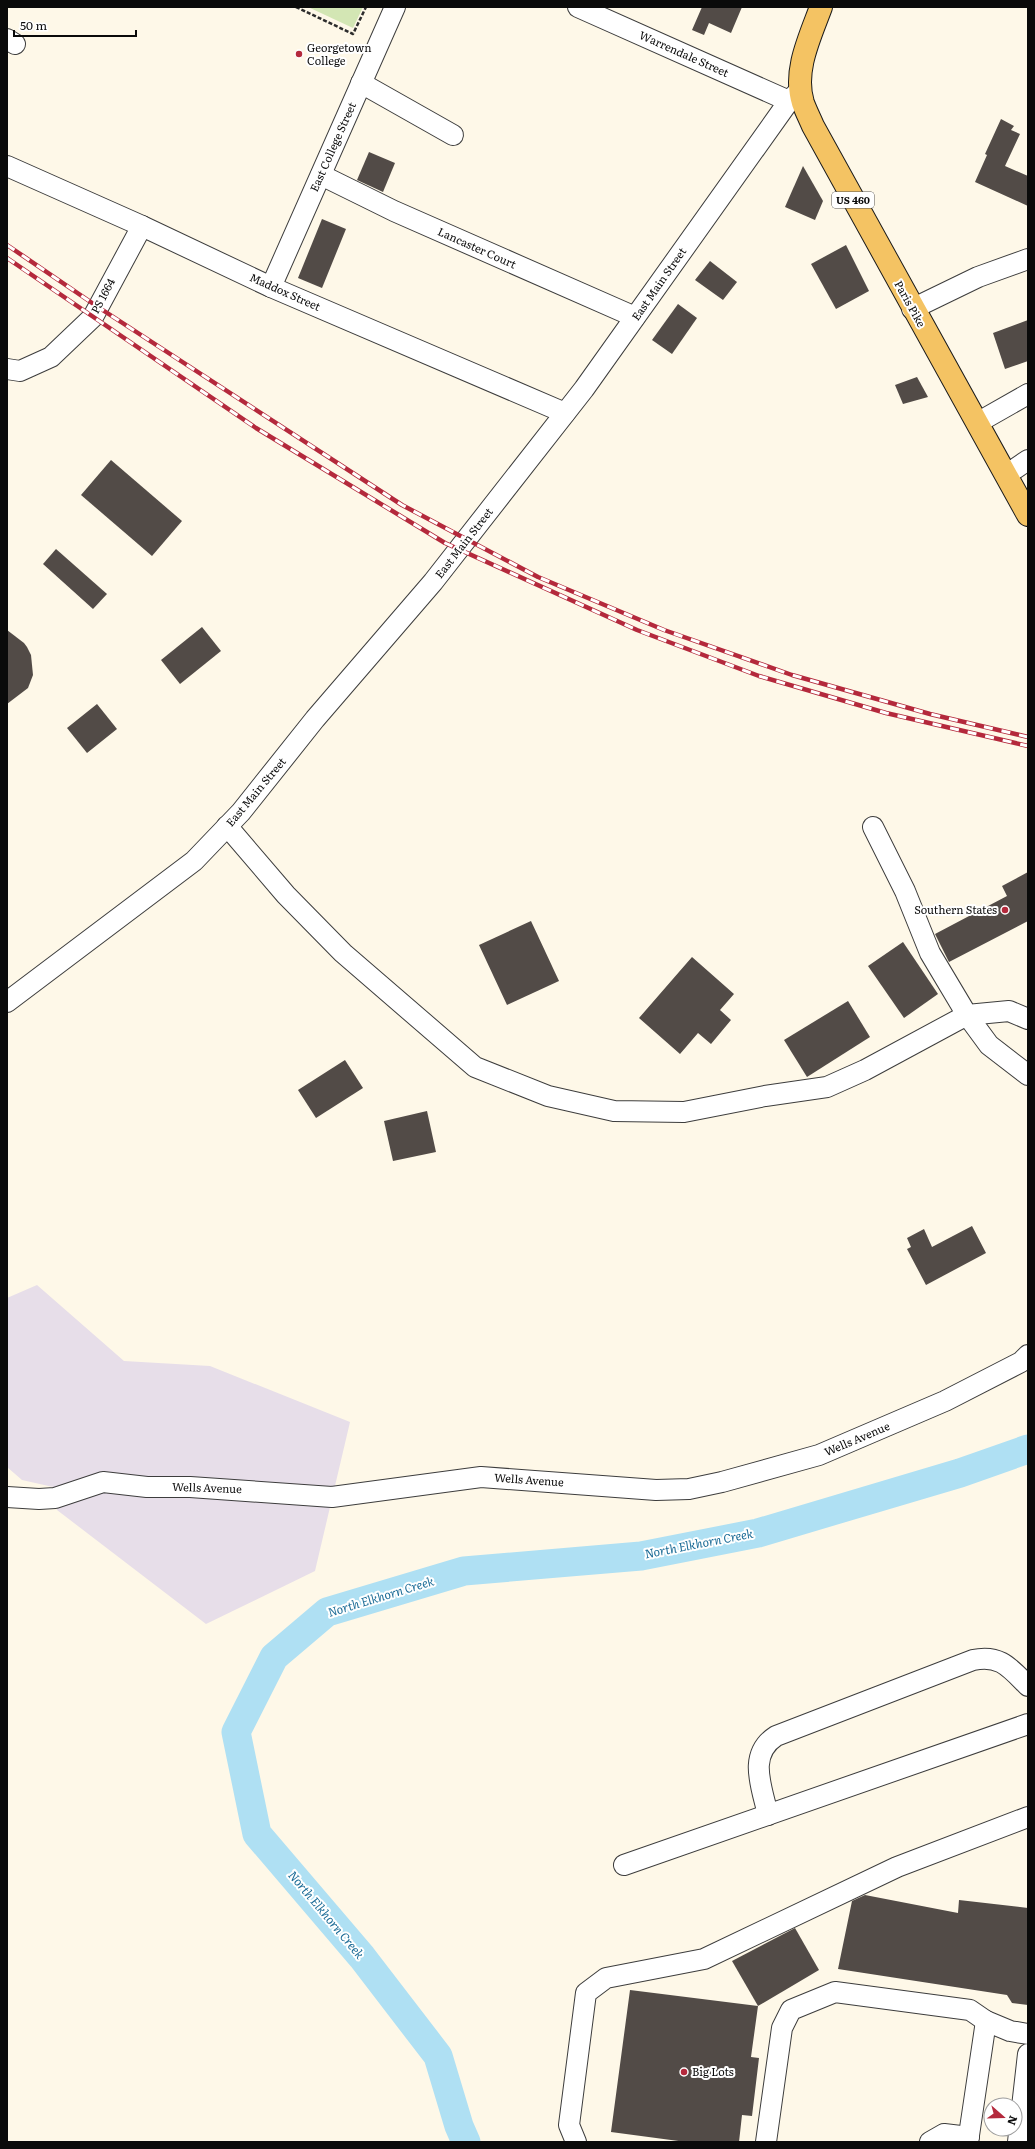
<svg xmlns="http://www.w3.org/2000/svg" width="1035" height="2149" viewBox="0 0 1035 2149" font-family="Literata,serif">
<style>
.industrial{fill:#e7dee9}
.green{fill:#d3e6b4}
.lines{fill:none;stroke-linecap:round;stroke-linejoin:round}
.river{stroke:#afe0f3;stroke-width:29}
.building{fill:#524b47}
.minor-casing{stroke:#3d3d3d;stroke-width:22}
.major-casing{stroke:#1b1b1b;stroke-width:24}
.path{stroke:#2c2c2c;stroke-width:2.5;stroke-dasharray:4 2;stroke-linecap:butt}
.minor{stroke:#fff;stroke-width:20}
.major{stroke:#f4c363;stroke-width:22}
.rail-casing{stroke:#b4293c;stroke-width:4.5}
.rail{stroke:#fff;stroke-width:3;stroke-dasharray:9;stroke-linecap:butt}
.poi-dot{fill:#b4293c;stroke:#fff;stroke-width:1.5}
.labels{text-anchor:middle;stroke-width:4;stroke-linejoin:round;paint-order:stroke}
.shield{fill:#fff;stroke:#545454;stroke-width:1}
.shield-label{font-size:10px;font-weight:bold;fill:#0a0a0a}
.poi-label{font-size:11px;fill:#0a0a0a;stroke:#fff;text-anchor:start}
.street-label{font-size:11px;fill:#0a0a0a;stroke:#fff}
.water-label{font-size:12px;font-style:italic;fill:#1a6b96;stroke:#fff}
</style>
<rect width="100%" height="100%" fill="#fef8e8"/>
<polygon class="industrial" points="37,1285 124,1361 210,1366 350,1422 315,1571 206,1624 57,1510 53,1487 22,1480 7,1467 7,1298"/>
<polygon class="green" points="308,7 363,7 353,28"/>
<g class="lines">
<polyline class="river" points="466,2142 459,2126 438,2056 362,1957 257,1834 236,1732 274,1657 327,1612 464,1571 641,1556 758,1533 960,1473 1028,1449"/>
</g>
<g class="building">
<polygon points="702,7 742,7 731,33 709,23 704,35 692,30"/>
<polygon points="1001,119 1014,126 1011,130 1020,134 1005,166 1028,176 1028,206 975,182 987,155 985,154"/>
<polygon points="369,152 395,163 383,192 357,180"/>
<polygon points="803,166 823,201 815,220 785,207"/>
<polygon points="322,219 346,229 322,288 298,278"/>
<polygon points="846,245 869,291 836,309 811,264"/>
<polygon points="710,261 737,282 723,300 695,280"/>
<polygon points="678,304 697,318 672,354 652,340"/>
<polygon points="1028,320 1028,361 1005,369 993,333"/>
<polygon points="917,377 928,397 903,404 895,385"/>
<polygon points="111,460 182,521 152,556 81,495"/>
<polygon points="56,549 107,594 93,609 43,564"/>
<polygon points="202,627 221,651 180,684 161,660"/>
<polygon points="7,630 24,643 27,647 31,655 33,675 28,688 7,704"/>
<polygon points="97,704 117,729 87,753 67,728"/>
<polygon points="1028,872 1028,921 949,962 935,934 1007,896 1002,886"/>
<polygon points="531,921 559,981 507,1005 479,945"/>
<polygon points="903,942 938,994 904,1018 868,966"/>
<polygon points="692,957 734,994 720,1010 731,1020 711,1044 698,1033 680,1054 639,1018"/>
<polygon points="848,1001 870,1037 807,1077 784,1040"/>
<polygon points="345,1060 363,1088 316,1118 298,1090"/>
<polygon points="427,1111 436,1152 393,1161 384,1121"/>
<polygon points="972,1226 986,1253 926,1285 907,1249 911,1247 907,1238 924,1229 932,1247"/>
<polygon points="865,1895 958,1913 959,1900 1028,1908 1028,2005 1012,2003 1007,1995 838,1969 852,1901"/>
<polygon points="795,1928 819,1970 758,2006 732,1961"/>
<polygon points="630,1990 758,2006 751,2057 759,2058 752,2116 742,2115 739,2142 686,2142 611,2132"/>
</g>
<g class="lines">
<defs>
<g id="minor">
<polyline points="578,7 789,101"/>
<polyline points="7,39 15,44"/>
<polyline points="361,83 453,135"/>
<polyline points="7,166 142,226 271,287 565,413"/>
<polyline points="321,175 394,211 635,317"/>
<polyline points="271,287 395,7"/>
<polyline points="912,309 978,277 1028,259"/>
<polyline points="7,369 20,371 51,357 93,317 142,226"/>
<polyline points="977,423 1028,394"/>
<polyline points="1006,475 1028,460"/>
<polyline points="227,826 286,895 343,953 475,1067 548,1096 614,1111 684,1112 765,1096 827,1087 865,1070 967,1015 989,1045 1028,1075"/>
<polyline points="873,827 905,891 930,953 967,1015 1009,1011 1028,1019"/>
<polyline points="7,1002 194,861 241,812 315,719 433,582 584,389 789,101 801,89"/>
<polyline points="7,1497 39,1499 55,1498 103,1482 147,1487 190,1487 332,1497 481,1477 656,1490 689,1489 722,1482 819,1455 945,1401 1021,1362 1028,1355"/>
<path d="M 768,1815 C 762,1787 747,1755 776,1736 L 973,1660 C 1000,1654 1010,1668 1028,1686"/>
<polyline points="624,1865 1028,1724"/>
<polyline points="576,2142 569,2125 586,1993 606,1978 704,1959 897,1867 1028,1817"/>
<polyline points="766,2142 782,2028 791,2010 835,1992 970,2010 986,2021"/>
<polyline points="930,2142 944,2134 969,2137"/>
<polyline points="968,2142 986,2021 1010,2031 1028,2034"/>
<polyline points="1018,2142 1028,2054"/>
</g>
<path id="major" d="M 821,7 C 810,37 793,71 803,103 C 806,111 810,119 813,126 L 1028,515"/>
</defs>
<use href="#minor" class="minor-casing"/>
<use href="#major" class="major-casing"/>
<polyline class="path" points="296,7 353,34 366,7"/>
<use href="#minor" class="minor"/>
<use href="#major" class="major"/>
<defs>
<g id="rail">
<polyline points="7,245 98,307 402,505 538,577 664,630 792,675 930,714 1028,737"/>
<polyline points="7,258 256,428 445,543 637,630 759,676 886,713 1028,746"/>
</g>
</defs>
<use href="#rail" class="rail-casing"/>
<use href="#rail" class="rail"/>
</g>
<g class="poi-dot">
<circle cx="299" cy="54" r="4"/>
<circle cx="1005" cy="910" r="4"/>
<circle cx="684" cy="2072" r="4"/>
</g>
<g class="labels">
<rect class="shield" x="832" y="192" width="42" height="16" rx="3"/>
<g class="shield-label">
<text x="853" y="204">US 460</text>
</g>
<g class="poi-label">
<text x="307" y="52">Georgetown<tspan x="307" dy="13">College</tspan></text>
<text x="997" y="914" text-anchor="end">Southern States</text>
<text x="692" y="2076">Big Lots</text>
</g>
<g class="street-label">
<text transform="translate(684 54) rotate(24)" y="4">Warrendale Street</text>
<text transform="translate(333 147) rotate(-66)" y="4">East College Street</text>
<text transform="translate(477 248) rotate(24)" y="4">Lancaster Court</text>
<text transform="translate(659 284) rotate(-55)" y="4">East Main Street</text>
<text transform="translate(285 292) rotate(24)" y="4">Maddox Street</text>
<text transform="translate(103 296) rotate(-62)" y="4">PS 1664</text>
<text transform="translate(910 304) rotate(61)" y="4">Paris Pike</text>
<text transform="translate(464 543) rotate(-52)" y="4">East Main Street</text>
<text transform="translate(256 792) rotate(-50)" y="4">East Main Street</text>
<text transform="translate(857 1439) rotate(-23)" y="4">Wells Avenue</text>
<text transform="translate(529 1480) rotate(4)" y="4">Wells Avenue</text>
<text transform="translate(207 1488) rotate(2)" y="4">Wells Avenue</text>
</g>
<g class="water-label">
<text transform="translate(699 1544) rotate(-11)" y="4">North Elkhorn Creek</text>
<text transform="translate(381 1597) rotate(-17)" y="4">North Elkhorn Creek</text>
<text transform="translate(326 1915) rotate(50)" y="4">North Elkhorn Creek</text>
</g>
</g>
<rect width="1035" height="2149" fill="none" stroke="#0a0a0a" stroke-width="16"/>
<g transform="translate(1003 2117) rotate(110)"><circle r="19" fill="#ffffff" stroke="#9d9d9d"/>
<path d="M0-3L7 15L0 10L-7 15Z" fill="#b4293c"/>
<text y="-6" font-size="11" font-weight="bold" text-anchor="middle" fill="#0a0a0a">N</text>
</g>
<path d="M14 30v6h122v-6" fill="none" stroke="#0a0a0a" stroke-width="2"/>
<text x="20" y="30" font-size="12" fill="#0a0a0a" stroke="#ffffff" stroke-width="3" paint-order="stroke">50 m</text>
</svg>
